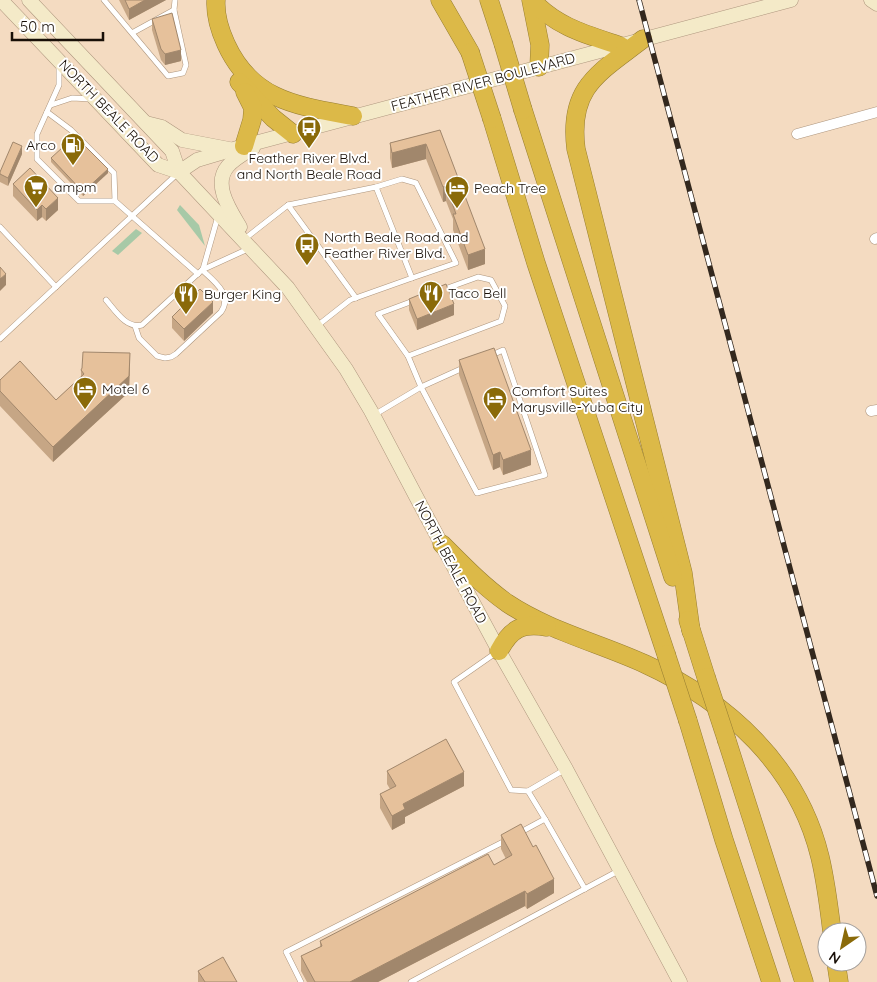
<svg xmlns="http://www.w3.org/2000/svg" width="877" height="982" viewBox="0 0 877 982" font-family="Quicksand,sans-serif">
<style>
.green{fill:#a7c9a7}
.lines{fill:none;stroke-linecap:round;stroke-linejoin:round}
.service-casing{stroke:#ae967e;stroke-width:6}
.minor-casing{stroke:#ae967e;stroke-width:11}
.secondary-casing{stroke:#ae967e;stroke-width:15}
.motorway-casing{stroke:#977e31;stroke-width:19}
.service{stroke:#fff;stroke-width:5}
.minor{stroke:#fff;stroke-width:10}
.secondary{stroke:#f4eac8;stroke-width:14}
.motorway{stroke:#dcb948;stroke-width:18}
.rail-casing{stroke:#33281e;stroke-width:5.5}
.rail{stroke:#fff;stroke-width:4;stroke-dasharray:11;stroke-linecap:butt}
.motorway-bridge-casing{stroke:#977e31;stroke-width:19;stroke-linecap:butt}
.motorway-bridge{stroke:#dcb948;stroke-width:18}
.wall{fill:#c6a685}
.shaded-wall{fill:#a1876c}
.building{fill:#e6c19b;stroke:#a1876c}
.labels{text-anchor:middle;stroke-width:4;stroke-linejoin:round;paint-order:stroke}
.street-label{font-size:14px;fill:#180f07;stroke:#fff}
.poi-label{font-size:14px;fill:#180f07;stroke:#fff;text-anchor:start}
</style>
<rect width="100%" height="100%" fill="#f4dbc1"/>
<g class="green">
<polygon points="180,205 199,225 205,246 177,210"/>
<polygon points="136,229 142,233 118,255 112,251"/>
</g>
<g class="lines">
<defs>
<g id="service">
<polyline points="104,0 168,76 183,73 186,65 174,10 132,33"/>
<polyline points="174,10 175,0"/>
<polyline points="59,65 59,85 37,134 37,159 79,201 115,201 198,274"/>
<polyline points="51,105 72,98 91,99"/>
<polyline points="47,112 71,130 114,173 115,201"/>
<polyline points="376,187 402,179 416,183 456,263 412,278"/>
<polyline points="288,205 356,298"/>
<polyline points="0,227 56,287"/>
<polyline points="247,237 288,205 376,187 412,278 350,300 317,326"/>
<polyline points="203,269 218,216"/>
<polyline points="442,290 478,277 491,280 505,306 501,321 408,356 421,387 463,368"/>
<path d="M 106,300 C 115,310 126,329 142,325 L 202,270 L 248,249"/>
<path d="M 135,326 L 139,338 L 157,356 L 165,358 L 171,357 L 176,354 L 221,312 C 233,295 214,281 202,270"/>
<polyline points="0,339 177,174"/>
<polyline points="408,356 378,314 413,301"/>
<polyline points="374,415 421,387 477,493 545,475 503,350 492,355"/>
<polyline points="497,652 454,682 511,790 528,791"/>
<polyline points="545,819 585,889"/>
<polyline points="519,833 545,819 528,791 564,770"/>
<polyline points="301,982 286,952 507,840"/>
<polyline points="411,982 620,870"/>
</g>
<g id="minor">
<polyline points="797,134 877,112"/>
<polyline points="875,239 877,238"/>
<polyline points="871,411 877,410"/>
</g>
<g id="secondary">
<polyline points="1,0 158,165 179,172"/>
<polyline points="29,0 172,151 179,172 288,288 346,369 371,411 420,504 499,651 566,769 680,982"/>
<polyline points="871,0 877,4"/>
<polyline points="146,123 162,127 182,140 229,149"/>
<polyline points="179,172 197,160 244,146 791,0"/>
<path d="M 240,227 C 230,210 212,184 228,166 C 235,158 245,153 253,148"/>
</g>
<g id="motorway">
<path d="M 216,0 C 215,15 220,31 226,44 C 252,101 298,106 353,116"/>
<polyline points="440,0 470,52"/>
<polyline points="489,0 503,43"/>
<polyline points="531,0 540,45 539,67"/>
<path d="M 532,0 C 556,27 588,35 621,46"/>
<path d="M 643,39 C 599,73 568,87 576,149 L 683,573 L 691,631"/>
<polyline points="239,82 273,118 293,134"/>
<polyline points="523,110 673,577"/>
<polyline points="492,119 536,263 666,654"/>
<polyline points="244,146 252,120 253,108 245,92"/>
<path d="M 442,544 C 463,565 483,586 507,603 C 549,631 599,643 645,664 C 728,702 798,766 820,857 C 826,882 829,907 832,932"/>
<polyline points="688,620 706,677"/>
<path d="M 499,651 C 511,628 522,623 547,627"/>
<polyline points="688,721 724,840 771,982"/>
<polyline points="727,741 804,982"/>
<polyline points="836,962 839,982"/>
</g>
</defs>
<use href="#service" class="service-casing"/>
<use href="#minor" class="minor-casing"/>
<use href="#secondary" class="secondary-casing"/>
<use href="#motorway" class="motorway-casing"/>
<use href="#service" class="service"/>
<use href="#minor" class="minor"/>
<use href="#secondary" class="secondary"/>
<use href="#motorway" class="motorway"/>
<defs>
<polyline id="rail" points="639,0 877,896"/>
</defs>
<use href="#rail" class="rail-casing"/>
<use href="#rail" class="rail"/>
<defs>
<g id="motorway-bridge">
<polyline points="503,43 523,110"/>
<polyline points="470,52 492,119"/>
<polyline points="666,654 688,721"/>
<polyline points="706,677 727,741"/>
</g>
</defs>
<use href="#motorway-bridge" class="motorway-bridge-casing"/>
<use href="#motorway-bridge" class="motorway-bridge"/>
</g>
<g class="wall">
<polygon points="119,0 166,0 129,20"/>
<polygon points="152,19 181,61 165,65 161,60 152,30"/>
<polygon points="440,130 485,264 468,270 453,230 453,219 446,201 443,202 426,159 392,168 390,158 390,143"/>
<polygon points="22,154 8,186 0,182 0,172"/>
<polygon points="51,158 108,173 83,196 51,162"/>
<polygon points="13,184 58,210 46,221 42,217 37,221 13,196"/>
<polygon points="409,299 454,315 417,330 409,310"/>
<polygon points="213,313 184,341 172,328 172,317"/>
<polygon points="459,360 531,465 503,475 500,467 493,470 459,375"/>
<polygon points="130,368 129,392 53,462 0,406 0,391 56,400 81,377 81,370"/>
<polygon points="387,771 464,786 405,817 405,823 392,830 380,808 380,794 390,789 387,784"/>
<polygon points="501,835 554,893 527,909 525,906 378,982 307,982 301,971 301,956 320,947 320,941 494,865 506,859 501,849"/>
<polygon points="198,971 237,982 198,982"/>
</g>
<g class="shaded-wall">
<polygon points="145,0 166,0 129,20 129,9"/>
<polygon points="181,50 181,61 165,65 165,54"/>
<polygon points="426,144 426,159 392,168 392,153"/>
<polygon points="22,146 22,154 8,186 8,178"/>
<polygon points="108,169 108,173 83,196 83,192"/>
<polygon points="446,186 446,201 443,202 443,187"/>
<polygon points="58,198 58,210 46,221 46,209"/>
<polygon points="42,205 42,217 37,221 37,210"/>
<polygon points="485,249 485,264 468,270 468,255"/>
<polygon points="6,274 6,285 0,291 0,279"/>
<polygon points="213,302 213,313 184,341 184,329"/>
<polygon points="454,304 454,315 417,330 417,319"/>
<polygon points="130,353 129,392 53,462 53,447"/>
<polygon points="531,450 531,465 503,475 503,460"/>
<polygon points="500,452 500,467 493,470 493,455"/>
<polygon points="464,772 464,786 405,817 405,823 392,830 392,816 403,804"/>
<polygon points="554,879 554,893 527,909 527,894"/>
<polygon points="525,891 525,906 378,982 350,982"/>
</g>
<g class="building">
<polygon points="125,0 145,0 129,9"/>
<polygon points="172,13 181,50 165,54 161,49 152,19"/>
<polygon points="440,130 485,249 468,255 453,214 456,214 446,186 443,187 426,144 392,153 390,143"/>
<polygon points="75,136 108,169 83,192 51,158"/>
<polygon points="13,142 22,146 8,178 0,174 0,172"/>
<polygon points="30,168 58,198 46,209 42,205 37,210 13,184"/>
<polygon points="0,267 6,274 0,279"/>
<polygon points="446,284 454,304 417,319 409,299"/>
<polygon points="200,289 213,302 184,329 172,317"/>
<polygon points="494,348 531,450 503,460 500,452 493,455 459,360"/>
<polygon points="83,352 130,353 129,376 53,447 0,391 0,380 20,361 56,400 84,374 81,370 82,368"/>
<polygon points="446,739 464,772 403,804 405,809 392,816 380,794 396,786 387,771"/>
<polygon points="521,824 533,847 536,845 554,879 527,894 525,891 350,982 315,982 301,956 322,946 320,941 488,854 494,865 512,855 501,835"/>
<polygon points="223,957 237,982 205,982 198,971"/>
</g>
<defs>
<symbol id="bus-pin" viewBox="-11 -11 22 30"><path d="M0 17L-7.5 6A9.5 9.5 0 1 1 7.5 6Z" fill="#8a6a09" stroke="#fff"/><path d="M-5-6H5V4H4V6H2V4H-2V6H-4V4H-5ZM-3.5-4V0h7V-4ZM-3.5 1.2v1.5H-2V1.2ZM2 1.2v1.5H3.5V1.2Z" fill="#fff"/></symbol>
<symbol id="fuel-pin" viewBox="-11 -11 22 30"><path d="M0 17L-7.5 6A9.5 9.5 0 1 1 7.5 6Z" fill="#8a6a09" stroke="#fff"/><path d="M-5.5-6h7V0h2V4h1.3V-2.5L3-4.5l.8-.8L6-3V5H2.5V1h-1V6h-7ZM-4.2-4.7v3.2H.2V-4.7Z" fill="#fff"/></symbol>
<symbol id="supermarket-pin" viewBox="-11 -11 22 30"><path d="M0 17L-7.5 6A9.5 9.5 0 1 1 7.5 6Z" fill="#8a6a09" stroke="#fff"/><path d="M-6-5.5h2.5l.6 2H6L4.5 2H-2.5L-4.4-4H-6ZM-1.5 3.2a1.3 1.3 0 1 0 .1 0ZM3 3.2a1.3 1.3 0 1 0 .1 0Z" fill="#fff"/></symbol>
<symbol id="hotel-pin" viewBox="-11 -11 22 30"><path d="M0 17L-7.5 6A9.5 9.5 0 1 1 7.5 6Z" fill="#8a6a09" stroke="#fff"/><path d="M-6-4.5h1.5V1H6V5H4.5V3h-9V5H-6ZM-4 0a1.8 1.8 0 1 1 3.6 0ZM.5 0V-2.5h3Q6-2.5 6 0Z" fill="#fff"/></symbol>
<symbol id="restaurant-pin" viewBox="-11 -11 22 30"><path d="M0 17L-7.5 6A9.5 9.5 0 1 1 7.5 6Z" fill="#8a6a09" stroke="#fff"/><path d="M-5-6h1v4h1v-4h1v4h1v-4h1v5L-1.5 .5V6h-2V.5L-5-1ZM5-6V6H3V1.5H1.5Q1.5-4 5-6Z" fill="#fff"/></symbol>
</defs>
<g fill-rule="evenodd">
<use href="#bus-pin" x="295" y="114" width="28" height="38"/>
<use href="#fuel-pin" x="59" y="131" width="28" height="38"/>
<use href="#supermarket-pin" x="22" y="173" width="28" height="38"/>
<use href="#hotel-pin" x="443" y="174" width="28" height="38"/>
<use href="#bus-pin" x="293" y="231" width="28" height="38"/>
<use href="#restaurant-pin" x="417" y="279" width="28" height="38"/>
<use href="#restaurant-pin" x="172" y="280" width="28" height="38"/>
<use href="#hotel-pin" x="71" y="375" width="28" height="38"/>
<use href="#hotel-pin" x="481" y="385" width="28" height="38"/>
</g>
<g class="labels">
<g class="street-label">
<text transform="translate(483 82) rotate(-15)" y="5">FEATHER RIVER BOULEVARD</text>
<text transform="translate(109 111) rotate(46)" y="5">NORTH BEALE ROAD</text>
<text transform="translate(451 562) rotate(62)" y="5">NORTH BEALE ROAD</text>
</g>
<g class="poi-label">
<text x="56" y="150" text-anchor="end">Arco</text>
<text x="309" y="163" text-anchor="middle">Feather River Blvd.<tspan x="309" dy="16">and North Beale Road</tspan></text>
<text x="54" y="192">ampm</text>
<text x="474" y="193">Peach Tree</text>
<text x="324" y="242">North Beale Road and<tspan x="324" dy="16">Feather River Blvd.</tspan></text>
<text x="448" y="298">Taco Bell</text>
<text x="204" y="299">Burger King</text>
<text x="102" y="394">Motel 6</text>
<text x="512" y="396">Comfort Suites<tspan x="512" dy="16">Marysville-Yuba City</tspan></text>
</g>
</g>
<g transform="translate(842 947) rotate(214)"><circle r="24" fill="#ffffff" stroke="#a39f9c"/>
<path d="M0-4L9 19L0 12L-9 19Z" fill="#8a6a09"/>
<text y="-8" font-size="14" font-weight="bold" text-anchor="middle" fill="#180f07">N</text>
</g>
<path d="M12 32v8h91v-8" fill="none" stroke="#180f07" stroke-width="2.5"/>
<text x="20" y="32" font-size="15" fill="#180f07" stroke="#ffffff" stroke-width="4" paint-order="stroke">50 m</text>
</svg>
